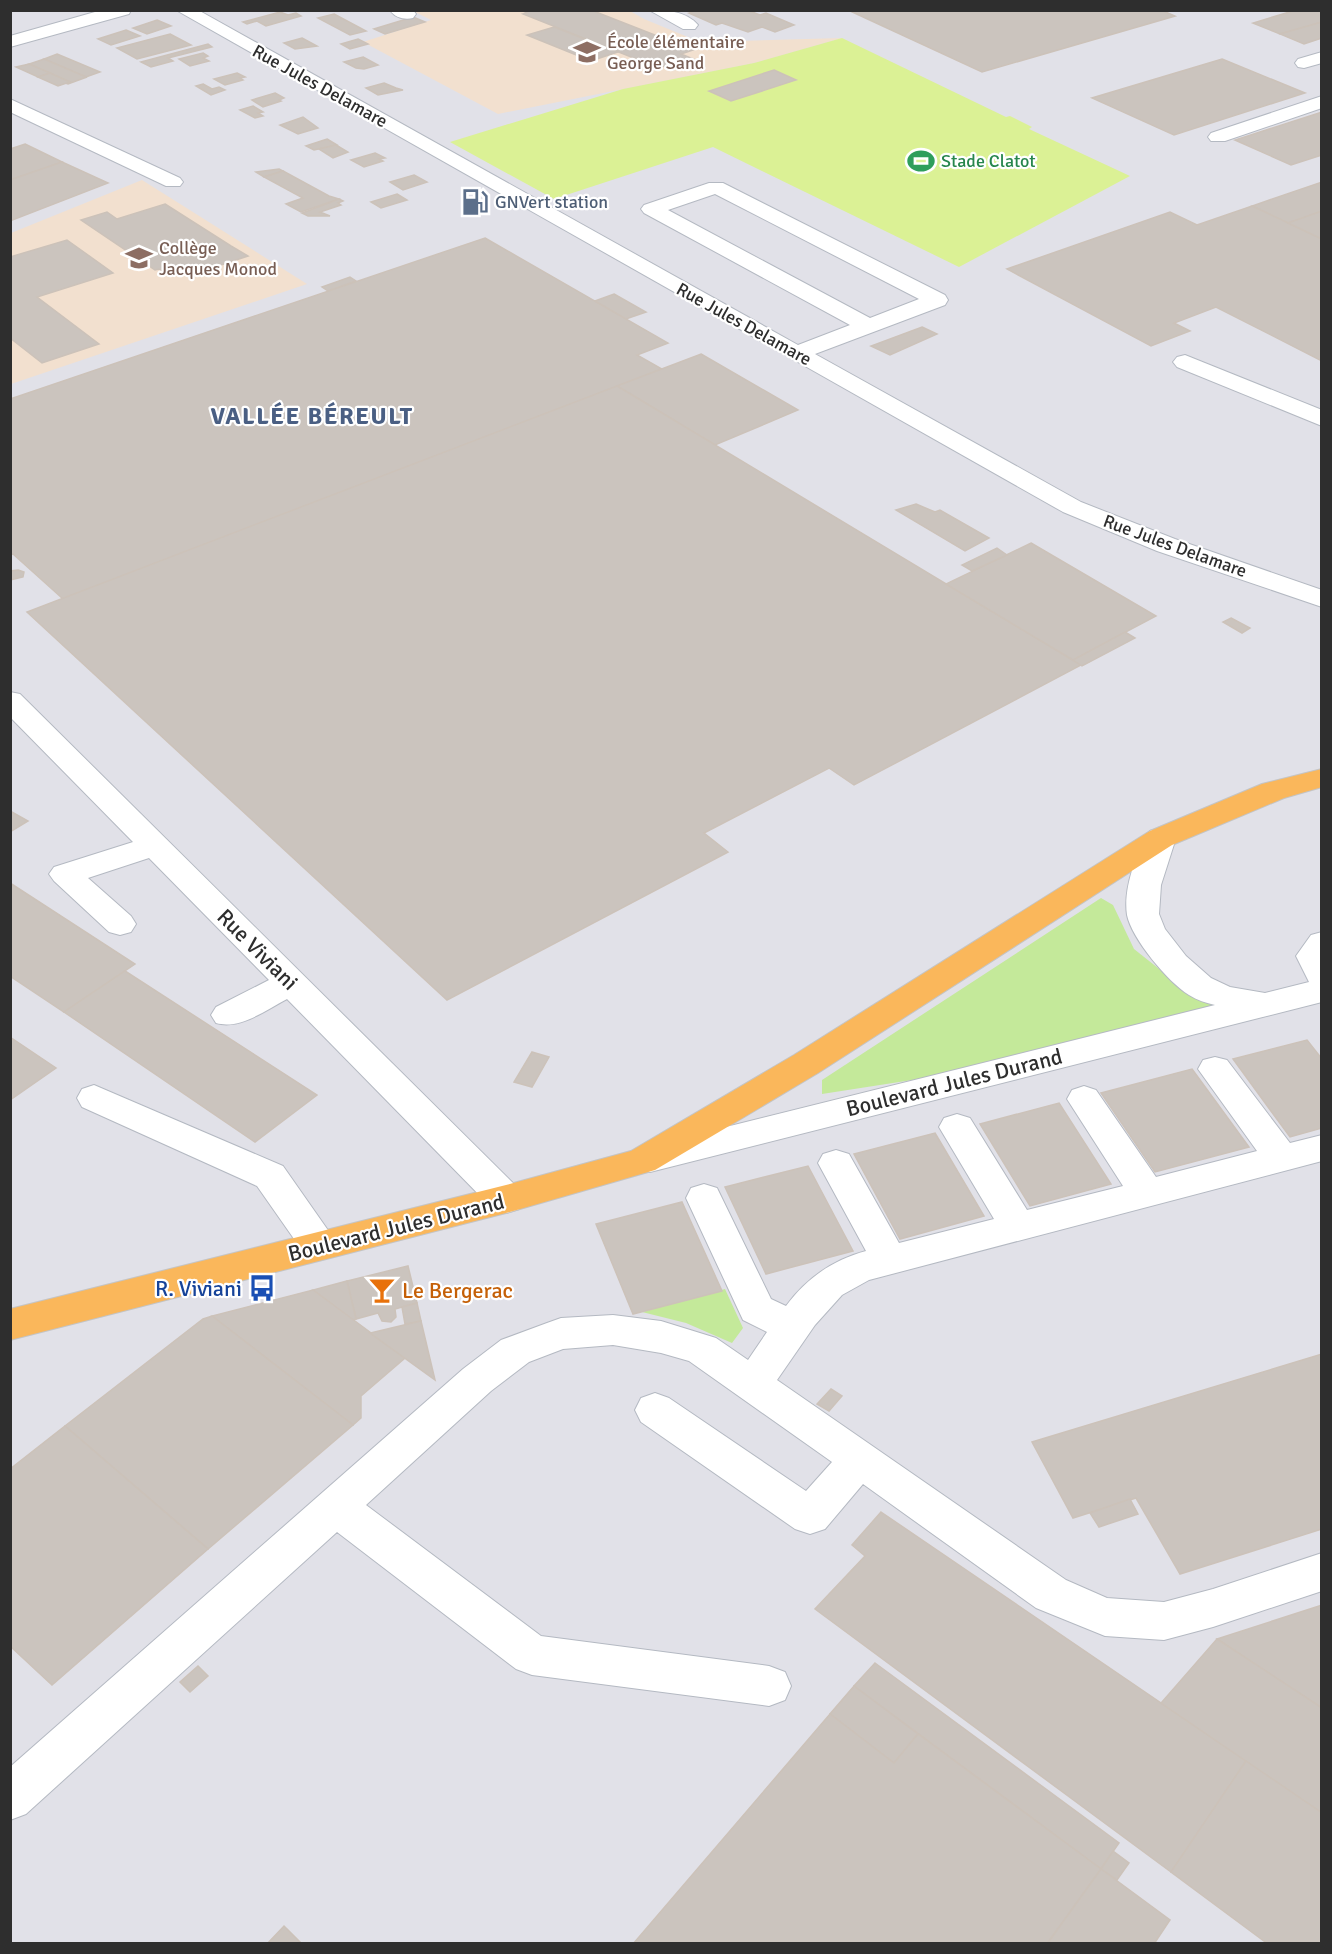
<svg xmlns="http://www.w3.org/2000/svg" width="1332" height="1954" viewBox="0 0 1332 1954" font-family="Signika,sans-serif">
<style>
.industrial{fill:#e1e1e8}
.education{fill:#f2e0cf}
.green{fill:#c4e99a}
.pitch{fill:#dbf195}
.building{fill:#cbc4be;stroke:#ccc2b9;stroke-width:1.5}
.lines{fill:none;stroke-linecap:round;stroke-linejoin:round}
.minor-casing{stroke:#b4b9c2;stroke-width:2}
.major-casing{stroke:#c4c4c4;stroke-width:2}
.minor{fill:#fff;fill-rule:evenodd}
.major{fill:#fab75b;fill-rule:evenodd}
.labels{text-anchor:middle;stroke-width:4.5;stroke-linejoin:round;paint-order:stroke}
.far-education-label{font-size:18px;fill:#785e54;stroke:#fff;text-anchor:start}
.far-street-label{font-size:18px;fill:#2e2e2e;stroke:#fff}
.far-leisure-label{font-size:18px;fill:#27864d;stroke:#fff;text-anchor:start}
.far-service-label{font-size:18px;fill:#4e5e75;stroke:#fff;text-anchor:start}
.street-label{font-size:22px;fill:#2e2e2e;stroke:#fff}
.transit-label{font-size:22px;fill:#164399;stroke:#fff;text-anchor:end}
.food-label{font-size:22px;fill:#c56008;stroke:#fff;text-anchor:start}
.far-district-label{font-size:24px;font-weight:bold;letter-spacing:1.5px;fill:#4a5f83;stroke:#fff}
</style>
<rect width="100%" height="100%" fill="#f0e6e0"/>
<polygon class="industrial" points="11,11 1321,11 1321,1943 11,1944"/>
<g class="education">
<polygon points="411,10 630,11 644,19 700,42 842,38 754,63 498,114 363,42 431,20"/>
<polygon points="142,180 307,284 11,384 11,233"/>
</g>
<g class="green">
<polygon points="1101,898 1113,905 1134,949 1192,995 1243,1006 983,1069 822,1094 822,1080"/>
<polygon points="725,1289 743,1328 732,1343 686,1323 642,1312"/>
</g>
<polygon class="pitch" points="842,38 1006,117 1010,116 1032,127 1029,129 1130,176 959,267 713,147 554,199 450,142 623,89 754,63"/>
<g class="building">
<polygon points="521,10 591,10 693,50 681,54 698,61 673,70 655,63 651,65 523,14 527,13"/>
<polygon points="689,10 747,10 760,15 766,13 794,25 775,32 762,27 748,32 722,23 716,25 689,13 692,12"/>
<polygon points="848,10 1161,10 1175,16 982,72"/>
<polygon points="1296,10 1322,10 1322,22 1280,34 1253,23"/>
<polygon points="280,12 288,15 296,13 301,16 266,26 257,21 247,24 243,22"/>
<polygon points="334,14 366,31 350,35 318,18"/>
<polygon points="413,17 425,22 385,34 374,29"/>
<polygon points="157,20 171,26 147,34 133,28"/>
<polygon points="1322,22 1322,38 1304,44 1280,34"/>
<polygon points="554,27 618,52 591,61 527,35"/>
<polygon points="126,30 140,36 111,45 98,39"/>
<polygon points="170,34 191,45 137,59 117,48"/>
<polygon points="302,38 317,46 295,49 284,43"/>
<polygon points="358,39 368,44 350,49 341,44"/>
<polygon points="208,44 212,47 168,58 173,61 151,67 141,62"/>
<polygon points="203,53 208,56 203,58 209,61 190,66 179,59"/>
<polygon points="57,54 100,72 86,77 44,59"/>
<polygon points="363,57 378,65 364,69 356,68 344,62"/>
<polygon points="44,59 86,77 87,77 68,84 65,83 70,82 29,64"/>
<polygon points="1222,59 1305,93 1174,135 1092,98"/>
<polygon points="29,64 50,73 38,77 16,67"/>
<polygon points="774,70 796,80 731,101 709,91"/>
<polygon points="50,73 70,82 58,86 38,77"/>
<polygon points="237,73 245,77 240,78 243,80 225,85 214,79"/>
<polygon points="384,83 396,88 403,90 378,95 366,88"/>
<polygon points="203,84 212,89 219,87 225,90 211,95 196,86"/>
<polygon points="275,93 284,98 279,100 281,101 263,107 252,100"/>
<polygon points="253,106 263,112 258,113 263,116 255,118 240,110"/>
<polygon points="1322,112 1322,155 1291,165 1235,140"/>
<polygon points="303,117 318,128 298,134 280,125"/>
<polygon points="327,139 337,145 314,150 306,146"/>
<polygon points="25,144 62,162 10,180 10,149"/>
<polygon points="336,145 348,152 333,158 319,149"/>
<polygon points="375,153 385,158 379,159 383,161 364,167 351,160"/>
<polygon points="62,162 108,183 10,221 10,180"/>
<polygon points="279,169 283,171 264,177 256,172"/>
<polygon points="283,171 329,196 339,199 301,212 286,204 303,198 264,177"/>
<polygon points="414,175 427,182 403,190 390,182"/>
<polygon points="1322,182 1322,211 1288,223 1252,206"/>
<polygon points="397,194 407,200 381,208 371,202"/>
<polygon points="339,199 343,201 338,203 341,205 320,212 330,216 308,216 302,213"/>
<polygon points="165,204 231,246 248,256 197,273 186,266 165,273 159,269 155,270 81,220 107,212 117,219"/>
<polygon points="1252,206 1322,239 1322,361 1216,307 1174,323 1190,331 1151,346 1007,269 1170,212 1197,225"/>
<polygon points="1322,211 1322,239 1288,223"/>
<polygon points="485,238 668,343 637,355 662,369 63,599 13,554 10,555 10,399"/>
<polygon points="67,240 113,273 37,297 99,344 42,363 10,338 10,257"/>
<polygon points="350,277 356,281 328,291 322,287"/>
<polygon points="614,294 646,312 626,319 595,301"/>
<polygon points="922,327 937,334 890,355 871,346"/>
<polygon points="701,354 798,410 715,445 617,386"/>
<polygon points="617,386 1081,665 854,785 829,768 704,833 728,852 447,1000 27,612"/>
<polygon points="916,504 935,512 940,510 989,538 965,551 896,510"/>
<polygon points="1031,543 1156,616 1073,660 946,584"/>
<polygon points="997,548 1007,555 972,571 962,565"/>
<polygon points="18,570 24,572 23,577 10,580 10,571"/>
<polygon points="1231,618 1250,628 1242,633 1223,622"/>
<polygon points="1125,632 1135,638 1082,666 1073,660"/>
<polygon points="10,811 28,821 10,832"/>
<polygon points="10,883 135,964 64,1012 10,976"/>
<polygon points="125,971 317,1095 255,1142 64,1012"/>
<polygon points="10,1037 56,1068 10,1100"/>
<polygon points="1307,1040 1322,1059 1322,1128 1290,1137 1233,1059"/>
<polygon points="532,1052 549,1057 532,1087 514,1082"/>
<polygon points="1192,1069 1249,1147 1155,1172 1101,1093"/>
<polygon points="1059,1103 1111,1184 1030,1206 980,1124"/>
<polygon points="935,1133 984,1216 900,1239 854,1154"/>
<polygon points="808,1166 853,1251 766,1274 725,1187"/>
<polygon points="682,1202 722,1291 633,1314 596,1224"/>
<polygon points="408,1266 417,1303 395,1309 396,1317 391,1322 382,1321 378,1313 356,1319 347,1281"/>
<polygon points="347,1281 356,1319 353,1320 313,1290"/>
<polygon points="313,1290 405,1358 361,1396 361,1418 353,1425 212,1316"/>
<polygon points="417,1303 421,1321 405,1324 402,1307"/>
<polygon points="212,1316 353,1425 208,1549 65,1426 203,1319"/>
<polygon points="421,1321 435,1380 370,1333"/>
<polygon points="1322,1354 1322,1529 1180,1574 1136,1498 1073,1518 1032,1442"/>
<polygon points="831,1389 842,1396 829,1411 817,1404"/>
<polygon points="65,1426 208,1549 52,1685 10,1646 10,1469"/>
<polygon points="1130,1499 1138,1514 1099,1527 1090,1513"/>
<polygon points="881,1512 1246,1761 1171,1872 815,1609 865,1556 852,1545"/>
<polygon points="1322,1605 1322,1708 1217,1639"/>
<polygon points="1217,1639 1322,1708 1322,1813 1161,1703"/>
<polygon points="875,1663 1119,1843 1101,1869 854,1686"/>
<polygon points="198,1666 208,1676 190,1692 180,1682"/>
<polygon points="854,1686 918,1734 894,1763 830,1714"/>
<polygon points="830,1714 894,1763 918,1734 1101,1869 1047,1944 633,1944"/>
<polygon points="1246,1761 1322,1813 1322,1944 1268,1944 1171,1872"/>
<polygon points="1113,1851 1129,1863 1117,1880 1101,1869"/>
<polygon points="1101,1869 1170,1920 1154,1944 1047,1944"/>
<polygon points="284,1926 302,1944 267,1944"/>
</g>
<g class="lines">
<defs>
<g id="minor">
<polygon points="102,10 131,10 129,14 10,47 10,36"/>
<path d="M 176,10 L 198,10 L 798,345 L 850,325 L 644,213 L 641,209 L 644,205 L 709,183 L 723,183 L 945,295 L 948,300 L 945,305 L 815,354 L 1081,502 L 1175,539 L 1322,590 L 1322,607 L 1157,551 L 1063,512 ZM 715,194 L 919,299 L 870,318 L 668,210 Z"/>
<path d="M 390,10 L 413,10 L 416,14 L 413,18 C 405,20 395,18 390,10 Z"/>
<path d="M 649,10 C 666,10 686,11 698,25 L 695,29 L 683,29 Z"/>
<polygon points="1322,52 1322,63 1304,68 1298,67 1295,63 1298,59"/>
<polygon points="1322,96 1322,108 1225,141 1211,141 1208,137 1211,133"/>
<polygon points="10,99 180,178 183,182 180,186 166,186 10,112"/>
<polygon points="1185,355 1322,410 1322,426 1177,367 1173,362 1177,357"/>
<path d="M 10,692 L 20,694 L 519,1189 L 524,1199 L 519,1209 L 506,1213 L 493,1209 L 287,999 C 266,1010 240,1030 216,1023 L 211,1015 L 216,1007 L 269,980 L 149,858 L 88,878 L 131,916 L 136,924 L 131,932 L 120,935 L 109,932 L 54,881 L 49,874 L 54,867 L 133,842 L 10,717 Z"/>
<path d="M 1161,828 L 1172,831 L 1176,838 L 1161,885 L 1159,914 L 1165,929 L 1186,956 L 1211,978 L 1230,987 L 1265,993 L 1309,982 L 1296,956 L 1311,935 L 1322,932 L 1322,1002 L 650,1172 L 637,1168 L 632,1159 L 637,1150 L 650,1146 L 1215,1005 C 1206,1003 1197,1000 1189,995 C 1168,982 1132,939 1127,915 C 1123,889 1136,853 1150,831 Z"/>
<path d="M 1215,1057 L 1227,1060 L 1290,1143 L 1322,1135 L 1322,1161 L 869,1280 L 842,1295 L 815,1325 L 777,1380 L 1066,1580 L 1107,1598 L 1164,1602 L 1213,1589 L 1322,1553 L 1322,1591 L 1213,1627 L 1164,1640 L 1105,1636 L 1036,1608 L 863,1484 L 825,1529 L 810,1534 L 795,1529 L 641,1422 L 635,1410 L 641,1398 L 655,1393 L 669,1398 L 806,1491 L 832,1462 L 689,1361 L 661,1353 L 613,1345 L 563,1349 L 529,1362 L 491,1391 L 366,1505 L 541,1636 L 769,1666 L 785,1672 L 791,1686 L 785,1700 L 769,1706 L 532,1675 L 516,1669 L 337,1532 L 26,1814 L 10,1820 L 10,1767 L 463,1369 L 501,1340 L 547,1323 L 561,1318 L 613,1315 L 661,1321 L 716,1338 L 748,1360 L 767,1332 L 743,1320 L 686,1198 L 691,1188 L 704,1184 L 717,1188 L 771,1299 L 786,1306 C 806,1279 832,1260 866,1251 L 818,1163 L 823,1154 L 836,1150 L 849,1154 L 899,1243 L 994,1219 L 939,1127 L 944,1118 L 957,1114 L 970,1118 L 1027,1210 L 1123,1186 L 1067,1099 L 1072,1090 L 1084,1086 L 1096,1090 L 1156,1177 L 1257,1151 L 1198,1069 L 1203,1060 Z"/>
<polygon points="94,1085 283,1166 332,1236 338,1246 332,1256 319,1260 306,1256 257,1186 82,1107 77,1098 82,1089"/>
</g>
<polygon id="major" points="1322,769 1322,787 1284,798 1172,845 818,1073 655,1170 506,1213 10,1340 10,1309 506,1185 631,1151 794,1055 1150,831 1262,784"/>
</defs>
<use href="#minor" class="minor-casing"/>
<use href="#major" class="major-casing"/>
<use href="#minor" class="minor"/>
<use href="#major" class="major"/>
</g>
<defs>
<symbol id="school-bare" viewBox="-9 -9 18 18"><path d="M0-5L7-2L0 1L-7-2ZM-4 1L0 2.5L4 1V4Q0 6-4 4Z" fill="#8d6e63" stroke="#fff" stroke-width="2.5" paint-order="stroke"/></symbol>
<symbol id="stadium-bare" viewBox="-9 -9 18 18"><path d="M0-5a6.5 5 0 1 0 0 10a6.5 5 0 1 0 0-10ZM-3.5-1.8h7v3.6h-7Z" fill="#2e9e5b" stroke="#fff" stroke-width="2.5" paint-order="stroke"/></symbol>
<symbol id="fuel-bare" viewBox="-9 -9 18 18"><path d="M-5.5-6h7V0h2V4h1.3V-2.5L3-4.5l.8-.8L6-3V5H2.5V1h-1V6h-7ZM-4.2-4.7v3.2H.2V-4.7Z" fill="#5c6f8a" stroke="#fff" stroke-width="2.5" paint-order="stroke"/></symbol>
<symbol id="bus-bare" viewBox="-9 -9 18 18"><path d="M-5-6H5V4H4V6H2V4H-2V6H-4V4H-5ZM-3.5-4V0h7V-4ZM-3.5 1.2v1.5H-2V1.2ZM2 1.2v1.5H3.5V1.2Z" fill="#1a4fb4" stroke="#fff" stroke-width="2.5" paint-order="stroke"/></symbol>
<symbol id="bar-bare" viewBox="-9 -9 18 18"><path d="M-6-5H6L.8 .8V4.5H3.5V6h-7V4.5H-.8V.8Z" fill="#e8710a" stroke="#fff" stroke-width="2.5" paint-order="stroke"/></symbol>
</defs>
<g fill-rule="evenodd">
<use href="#school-bare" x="568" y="33" width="38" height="38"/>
<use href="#stadium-bare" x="902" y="142" width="38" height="38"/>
<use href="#fuel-bare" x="456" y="183" width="38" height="38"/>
<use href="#school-bare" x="120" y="239" width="38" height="38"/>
<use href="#bus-bare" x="243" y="1269" width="38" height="38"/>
<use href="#bar-bare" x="363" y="1271" width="38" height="38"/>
</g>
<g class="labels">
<g class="far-education-label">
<text x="607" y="48">École élémentaire<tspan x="607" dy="21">George Sand</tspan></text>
<text x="159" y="254">Collège<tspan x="159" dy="21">Jacques Monod</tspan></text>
</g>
<g class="far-street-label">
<text transform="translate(320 86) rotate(29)" y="6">Rue Jules Delamare</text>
<text transform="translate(744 324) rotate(29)" y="6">Rue Jules Delamare</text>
<text transform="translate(1175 546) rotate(20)" y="6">Rue Jules Delamare</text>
</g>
<g class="far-leisure-label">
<text x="941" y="167">Stade Clatot</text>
</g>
<g class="far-service-label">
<text x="495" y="208">GNVert station</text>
</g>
<g class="street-label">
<text transform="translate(258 949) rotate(45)" y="8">Rue Viviani</text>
<text transform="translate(954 1082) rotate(-14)" y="8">Boulevard Jules Durand</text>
<text transform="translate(396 1227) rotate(-14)" y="8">Boulevard Jules Durand</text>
</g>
<g class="transit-label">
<text x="242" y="1296">R. Viviani</text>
</g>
<g class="food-label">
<text x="402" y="1298">Le Bergerac</text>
</g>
<g class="far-district-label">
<text x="312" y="424">VALLÉE BÉREULT</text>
</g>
</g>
<rect width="1332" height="1954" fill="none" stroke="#2e2e2e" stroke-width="24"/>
</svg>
